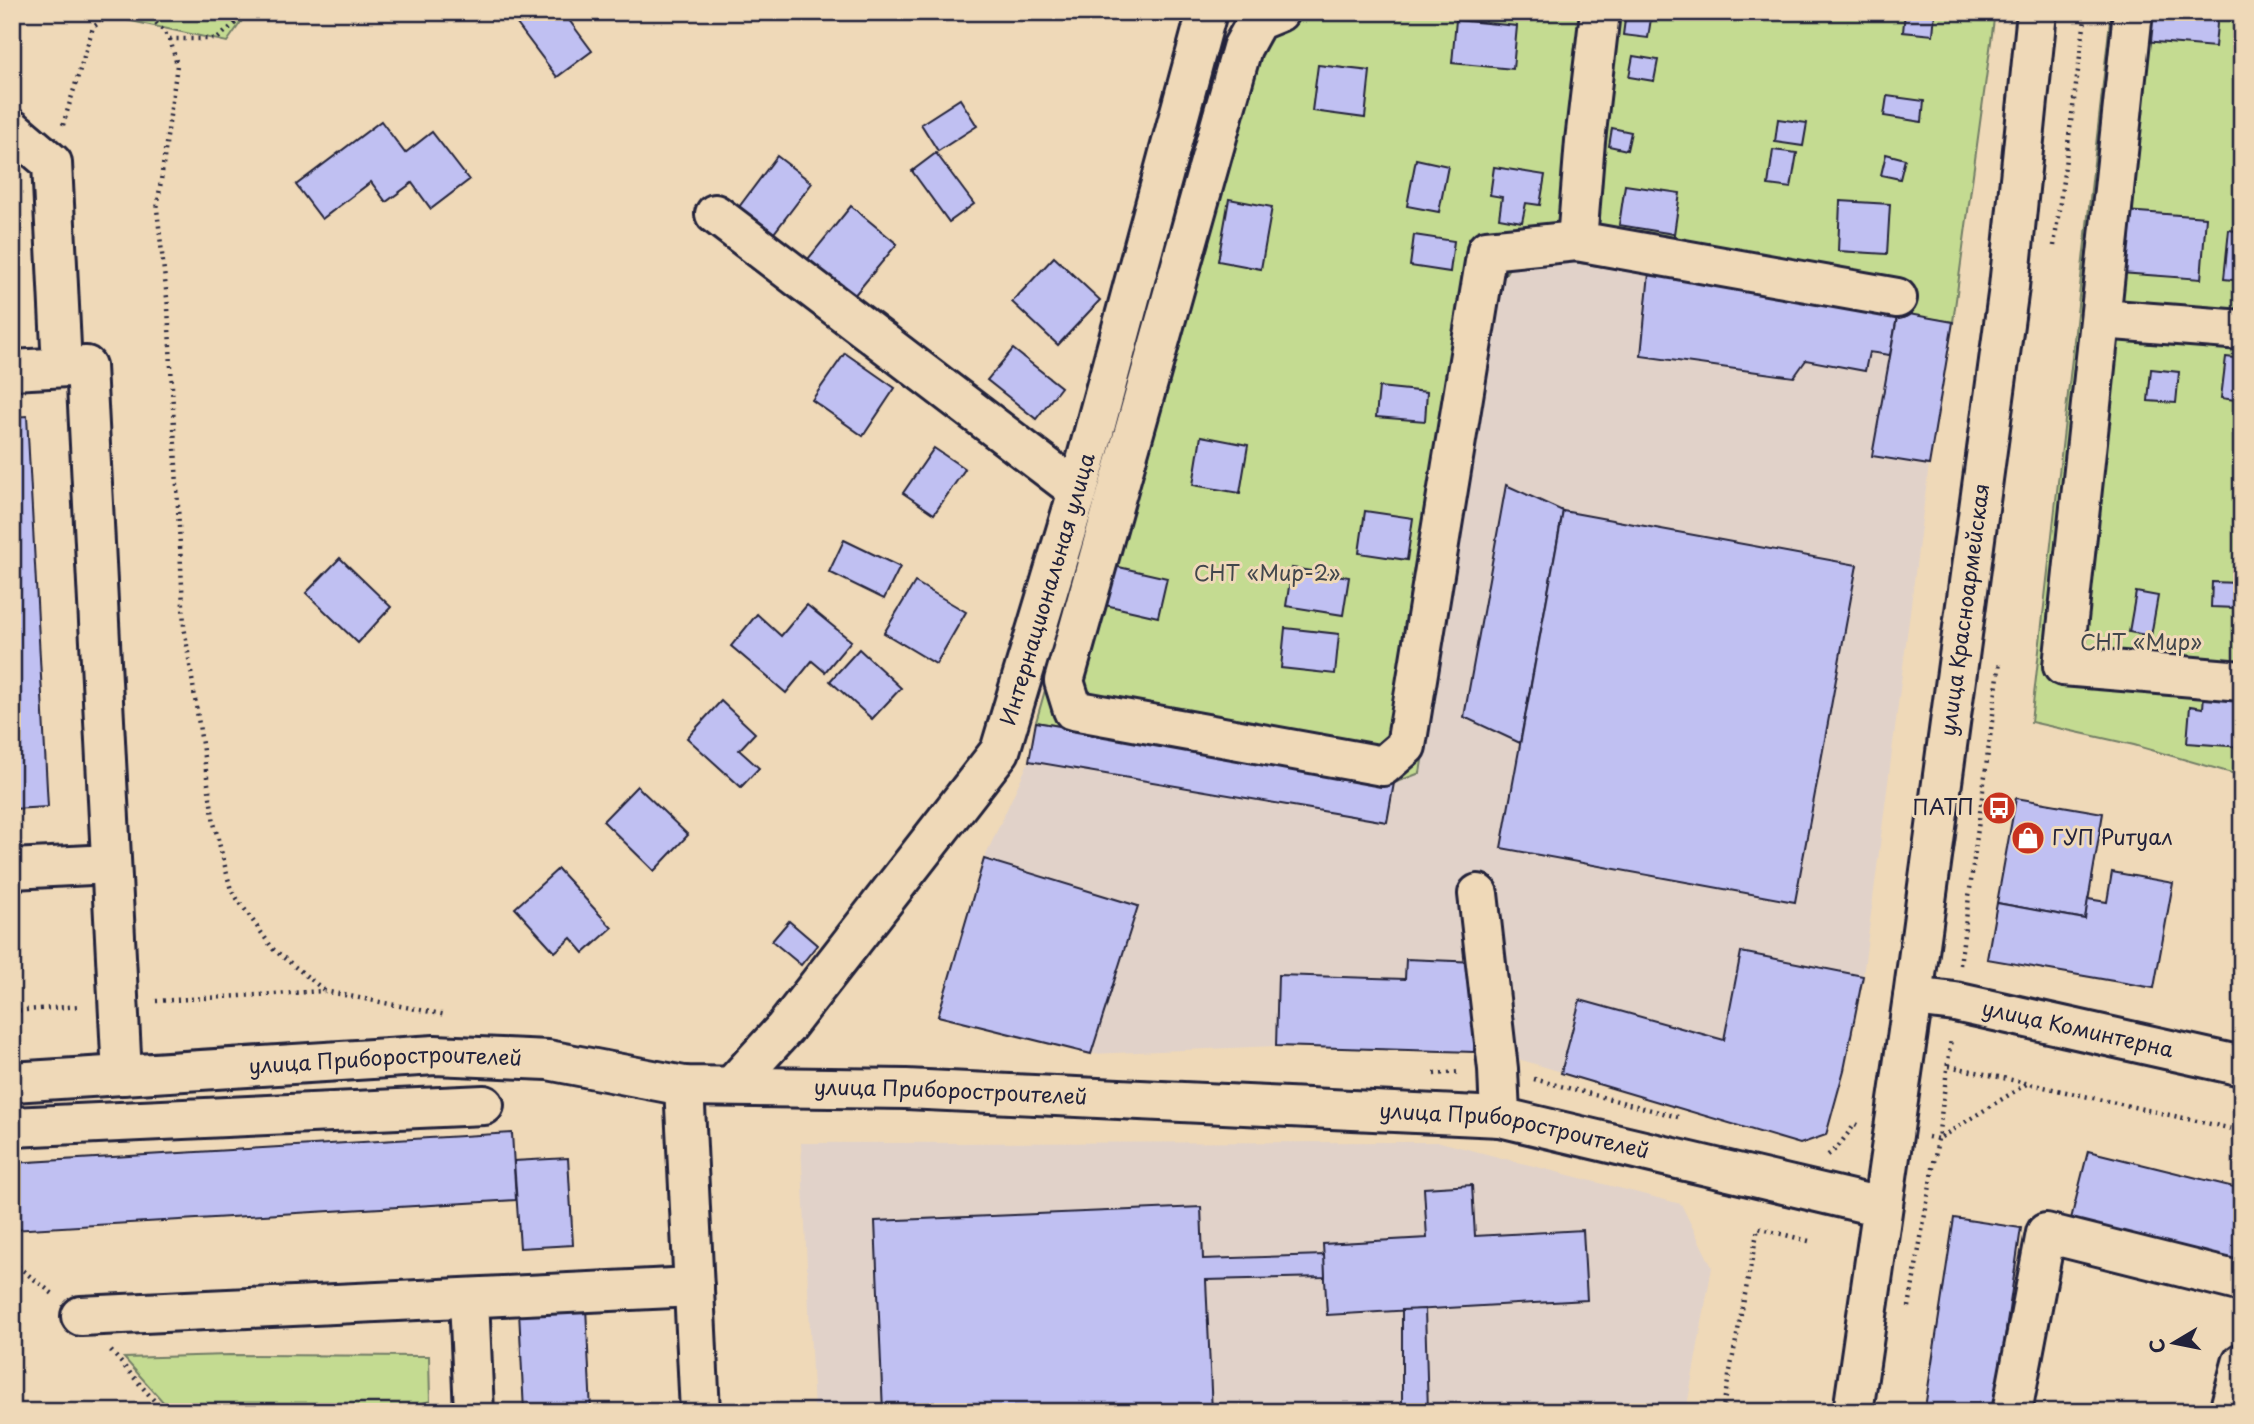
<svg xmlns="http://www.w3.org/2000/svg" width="2254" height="1424" viewBox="0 0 2254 1424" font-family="'Playpen Sans',sans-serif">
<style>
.built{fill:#e1d2c9}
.green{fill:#c4db91;stroke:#737e66;stroke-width:2}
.building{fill:#c0c0f2;stroke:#22223b;stroke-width:2}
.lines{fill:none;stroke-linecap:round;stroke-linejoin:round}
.minor-casing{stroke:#22223b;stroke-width:44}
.major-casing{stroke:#22223b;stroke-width:44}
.path{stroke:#22223b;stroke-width:4.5;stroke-dasharray:2 5;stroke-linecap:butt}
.minor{stroke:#efd9b8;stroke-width:38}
.major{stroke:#efd9b8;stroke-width:38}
.labels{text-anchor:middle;stroke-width:6;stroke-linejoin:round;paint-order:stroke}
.park-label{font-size:21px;fill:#42474c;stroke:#efd9b8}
.street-label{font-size:21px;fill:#22223b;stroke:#efd9b8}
.poi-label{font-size:21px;fill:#22223b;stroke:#efd9b8;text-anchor:end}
</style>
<rect width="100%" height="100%" fill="#efd9b8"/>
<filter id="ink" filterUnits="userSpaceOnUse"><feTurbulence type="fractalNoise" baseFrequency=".0143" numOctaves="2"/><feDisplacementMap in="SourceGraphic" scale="14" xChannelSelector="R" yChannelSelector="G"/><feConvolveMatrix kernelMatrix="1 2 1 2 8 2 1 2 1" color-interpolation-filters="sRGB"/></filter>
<g filter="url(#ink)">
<g class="built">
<polygon points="1542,257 1953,322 1929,465 1863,976 1844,1070 1826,1135 1800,1144 1495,1052 1276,1046 1091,1054 938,1016 984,859 1029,761 1036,722 1393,783 1420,773 1499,285 1513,261"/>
<polygon points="1440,1142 1681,1204 1712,1267 1686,1412 814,1412 801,1143"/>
</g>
<g class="green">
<polygon points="90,12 248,12 227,42"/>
<polygon points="1261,12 1995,12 1953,322 1542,257 1513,261 1499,285 1420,773 1394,783 1036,722 1234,24"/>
<polygon points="2111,12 2242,12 2242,776 2134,745 2031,722"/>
<polygon points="229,1355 429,1356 430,1401 391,1412 172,1412 124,1358"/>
</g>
<g class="building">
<polygon points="524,12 563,12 592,51 557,77 514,20"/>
<polygon points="1626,12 1652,12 1648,38 1623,35"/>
<polygon points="1905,12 1935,12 1933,35 1903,32"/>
<polygon points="2146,12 2218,12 2215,47 2144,41"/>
<polygon points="1456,20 1517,26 1513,69 1452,63"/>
<polygon points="1633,56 1658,60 1654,81 1629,77"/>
<polygon points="1318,65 1370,71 1365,118 1312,111"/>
<polygon points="1887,96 1924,101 1922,122 1884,116"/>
<polygon points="960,99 977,126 938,151 921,124"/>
<polygon points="1778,119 1807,123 1803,146 1775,142"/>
<polygon points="381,121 405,153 432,132 469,180 431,209 412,183 386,202 371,182 322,219 296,185"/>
<polygon points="1612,128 1631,132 1627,150 1609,146"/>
<polygon points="1773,150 1797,153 1791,188 1768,185"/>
<polygon points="936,153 974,204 949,222 912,171"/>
<polygon points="1886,154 1905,159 1900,179 1881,175"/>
<polygon points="777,156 812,183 774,233 739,207"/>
<polygon points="1416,159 1448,166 1439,212 1407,206"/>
<polygon points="1494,167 1545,175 1540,205 1526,203 1522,222 1499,218 1502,197 1490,195"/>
<polygon points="1625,185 1680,193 1674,234 1619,225"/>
<polygon points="1229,199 1272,207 1261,269 1218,261"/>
<polygon points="1840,201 1890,204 1887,254 1838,251"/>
<polygon points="851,206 897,244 853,297 808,259"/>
<polygon points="2125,211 2206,217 2201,279 2121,273"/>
<polygon points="2229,230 2242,232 2242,281 2224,279"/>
<polygon points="1414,235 1454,241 1450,272 1410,266"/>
<polygon points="1054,257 1100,300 1058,345 1012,302"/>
<polygon points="1649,273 1898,312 1890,355 1869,352 1865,371 1806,360 1794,377 1641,356"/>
<polygon points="1898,312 1953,322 1929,465 1872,456"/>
<polygon points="1013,349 1061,387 1036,419 987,380"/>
<polygon points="845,353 895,388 863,436 812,400"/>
<polygon points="2226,357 2242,359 2242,401 2221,398"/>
<polygon points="2151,369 2179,372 2176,403 2148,401"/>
<polygon points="1379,387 1427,392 1425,421 1376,417"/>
<polygon points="27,416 48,807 12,809 12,417"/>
<polygon points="1201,436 1248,445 1240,493 1193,485"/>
<polygon points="934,448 965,469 934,514 903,493"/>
<polygon points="1506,485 1563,511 1520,743 1464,717"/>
<polygon points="1365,511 1413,518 1407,560 1359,553"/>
<polygon points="1563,511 1857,565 1795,902 1501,848"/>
<polygon points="844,540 900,567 884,599 829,572"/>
<polygon points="340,558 391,607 358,643 306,593"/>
<polygon points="1110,565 1167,578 1158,617 1101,604"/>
<polygon points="1292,568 1349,577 1343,615 1286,606"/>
<polygon points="915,582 966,612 936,664 884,633"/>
<polygon points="2212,582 2238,583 2237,608 2211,607"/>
<polygon points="2136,592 2158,596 2151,636 2129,632"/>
<polygon points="807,605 851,641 825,672 812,661 786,693 731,646 757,614 781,636"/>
<polygon points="1285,628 1339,634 1335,674 1281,668"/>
<polygon points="859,649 901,688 872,719 830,681"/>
<polygon points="2204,695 2242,698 2242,747 2187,743 2190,706 2203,708"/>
<polygon points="721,701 755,733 739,750 759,768 741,787 687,738"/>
<polygon points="1036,722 1394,783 1387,822 1029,761"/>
<polygon points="637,786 688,835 654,871 603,821"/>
<polygon points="2016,798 2103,813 2085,919 1997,903"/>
<polygon points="984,859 1138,906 1091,1054 938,1016"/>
<polygon points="558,869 612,928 584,953 571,938 555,952 515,908"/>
<polygon points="2112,872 2173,883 2154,988 1987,959 1997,903 2085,919 2088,899 2107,902"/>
<polygon points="789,921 817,945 801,965 772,941"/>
<polygon points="1741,952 1863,976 1844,1070 1826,1135 1800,1144 1561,1073 1580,1000 1724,1040"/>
<polygon points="1406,959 1477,962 1474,1052 1276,1046 1278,975 1405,979"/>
<polygon points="512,1133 516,1200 12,1230 12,1163"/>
<polygon points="2088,1151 2242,1189 2242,1261 2071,1219"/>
<polygon points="568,1158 573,1245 520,1248 514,1161"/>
<polygon points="1472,1185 1475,1236 1583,1230 1587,1300 1327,1315 1323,1244 1427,1238 1424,1188"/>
<polygon points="1201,1207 1203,1259 1324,1255 1325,1277 1206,1280 1212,1412 883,1412 875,1221"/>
<polygon points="1954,1218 2021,1228 1994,1412 1950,1412 1925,1408"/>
<polygon points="586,1307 591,1412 524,1412 519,1311"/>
<polygon points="1425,1309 1428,1412 1402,1412 1402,1310"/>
</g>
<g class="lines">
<defs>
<g id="minor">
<polyline points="1279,12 1257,21 1242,48 1064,681 1073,710 1383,766 1406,746 1487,250 1577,241"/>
<polyline points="1600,12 1585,141 1577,241 1897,298"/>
<polyline points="2133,12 2063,666 2242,681"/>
<polyline points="12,129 52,163 62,367"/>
<polyline points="715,214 1078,491"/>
<polyline points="2101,319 2242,330"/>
<polyline points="12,370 86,366 122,1075"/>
<polyline points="12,869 111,864"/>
<polyline points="1478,894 1498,1069 1500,1117"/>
<path id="s1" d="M 1913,997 L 1955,1002 L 2242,1066"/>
<path id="s2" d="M 12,1082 L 435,1055 L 548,1060 L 684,1086 L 906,1089 L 1500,1117 L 1881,1207"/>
<polyline points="684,1086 700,1412"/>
<path id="s3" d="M 732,1086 L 785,1028 L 1000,751 L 1078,491 L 1207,12"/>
<polyline points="12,1127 484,1105"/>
<polyline points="469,1298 474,1412"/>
<polyline points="81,1316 694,1287"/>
<polyline points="2012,1412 2046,1233 2242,1282"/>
<polyline points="2229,1412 2242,1363"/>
</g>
<g id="major">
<path id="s4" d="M 1853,1412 L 1913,997 L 2009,287 L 2037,12"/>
</g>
</defs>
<use href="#minor" class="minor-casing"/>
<use href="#major" class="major-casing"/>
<g class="path">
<polyline points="147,12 170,39 217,39 248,12"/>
<polyline points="170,39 177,65 157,209 168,307 184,626 214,823 231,890 273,949 324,990"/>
<polyline points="63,125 93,27 115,12"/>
<polyline points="2054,246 2086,12"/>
<polyline points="1960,965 2000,661"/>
<polyline points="156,1001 324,991 446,1015"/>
<polyline points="12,1011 81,1006"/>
<polyline points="1949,1066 2242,1131"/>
<polyline points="1434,1074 1460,1072"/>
<polyline points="1534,1079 1678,1117"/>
<polyline points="1928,1137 1938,1139 2028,1083"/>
<polyline points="1828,1155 1837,1148 1855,1124 1857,1125"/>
<polyline points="12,1262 53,1294"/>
<polyline points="1909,1307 1938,1139 1951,1039"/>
<polyline points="111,1351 164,1412"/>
<polyline points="1722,1412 1758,1228 1813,1242"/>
</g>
<use href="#minor" class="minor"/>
<use href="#major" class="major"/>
</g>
</g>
<defs>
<symbol id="bus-disc" viewBox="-11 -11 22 22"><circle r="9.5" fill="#c8321e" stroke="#efd9b8"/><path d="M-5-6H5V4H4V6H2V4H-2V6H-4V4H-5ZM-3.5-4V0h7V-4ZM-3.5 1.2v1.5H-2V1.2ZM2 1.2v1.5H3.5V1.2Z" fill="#fff"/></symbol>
<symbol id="shop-disc" viewBox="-11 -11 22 22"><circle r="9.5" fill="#c8321e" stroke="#efd9b8"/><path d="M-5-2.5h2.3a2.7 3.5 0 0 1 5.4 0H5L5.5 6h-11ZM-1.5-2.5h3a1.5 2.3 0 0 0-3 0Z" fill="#fff"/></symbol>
</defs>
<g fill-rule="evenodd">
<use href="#bus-disc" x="1980" y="789" width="38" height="38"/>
<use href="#shop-disc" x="2009" y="819" width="38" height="38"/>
</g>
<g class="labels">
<g class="park-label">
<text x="1267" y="581">СНТ «Мир-2»</text>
<text x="2141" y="650">СНТ «Мир»</text>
</g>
<g class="street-label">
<text dy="7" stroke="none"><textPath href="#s3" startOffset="598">Интернациональная улица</textPath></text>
<text dy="7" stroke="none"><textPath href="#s4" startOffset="810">улица Красноармейская</textPath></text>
<text dy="7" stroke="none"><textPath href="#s1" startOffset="168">улица Коминтерна</textPath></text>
<text dy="7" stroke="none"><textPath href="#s2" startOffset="374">улица Приборостроителей</textPath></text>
<text dy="7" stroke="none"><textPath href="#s2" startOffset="942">улица Приборостроителей</textPath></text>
<text dy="7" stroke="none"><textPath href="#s2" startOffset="1508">улица Приборостроителей</textPath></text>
</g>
<g class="poi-label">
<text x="1974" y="815">ПАТП</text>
<text x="2052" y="845" text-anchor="start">ГУП Ритуал</text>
</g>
</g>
<rect width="2254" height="1424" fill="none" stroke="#efd9b8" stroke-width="42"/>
<rect x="21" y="21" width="2212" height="1382" fill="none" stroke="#22223b" stroke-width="2.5" filter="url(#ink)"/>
<g transform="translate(2174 1343) rotate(260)" stroke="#efd9b8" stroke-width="5" paint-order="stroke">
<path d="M0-5L12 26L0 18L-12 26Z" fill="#22223b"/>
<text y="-10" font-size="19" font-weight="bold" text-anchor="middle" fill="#22223b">С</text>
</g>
</svg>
